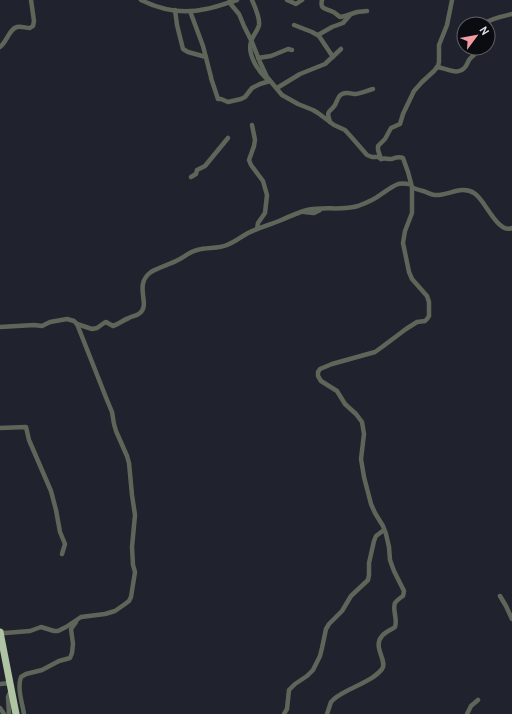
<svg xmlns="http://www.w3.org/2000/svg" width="512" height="714" viewBox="0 0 512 714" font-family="Cabin,sans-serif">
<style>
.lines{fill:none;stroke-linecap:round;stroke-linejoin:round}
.minor{stroke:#5d6659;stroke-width:4.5}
.highway{stroke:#aec4a2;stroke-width:7}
</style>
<rect width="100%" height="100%" fill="#20232d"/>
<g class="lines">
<g class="minor">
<path d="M 141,0 C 161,10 184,14 206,9 C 217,7 227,3 237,0"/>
<path d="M 252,0 C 255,7 260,17 259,25 C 258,31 252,36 251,42 C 247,54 258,71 267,79"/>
<polyline points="287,0 296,4 302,0"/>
<path d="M 322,0 C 320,9 324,8 331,11 C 335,12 337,15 340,17 L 345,16 L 357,12 L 367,11"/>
<path d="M 229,2 L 239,14 L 244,26 L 252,42 L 260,62 L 267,77 L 282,95 L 298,104 L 313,110 L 318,113 L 334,125 L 345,130 L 354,140 L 367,155 L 372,157 L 378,157 L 381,159 C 384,158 387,159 391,159 C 395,158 399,156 403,158 L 408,172 L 412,187 C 415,189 419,190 423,191 C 427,192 431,195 435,195 C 448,196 461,185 474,193 C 485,199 497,234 512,228"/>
<polyline points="175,10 177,25 183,49 188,52 206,57"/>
<polyline points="190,11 203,46 211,77 211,78 218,99 221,99 228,102 241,99 245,97 252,88 260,84 270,81"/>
<path d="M 483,24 C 490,19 503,16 512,14"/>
<polyline points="294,25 312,32 319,36 333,57"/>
<polyline points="318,35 332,27 343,23 350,15"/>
<path d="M 0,47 C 7,42 9,29 17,27 C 21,26 26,28 30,28 L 33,26 L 34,21 L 31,0"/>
<polyline points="258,58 271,56 288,49 292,50"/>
<path d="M 437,67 C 447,68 458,77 466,66 C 467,64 468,62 469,60 C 472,56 477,54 478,48"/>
<polyline points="277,88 300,74 325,64 341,49"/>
<path d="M 330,122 C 326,109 329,114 335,105 C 338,99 339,92 348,93 C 350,93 353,94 354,94 C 360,94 368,90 373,89"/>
<polyline points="252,125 255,140 254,146 249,160 251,165 263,181 267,195 265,213 258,223 257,229"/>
<polyline points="381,159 378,150 378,146 385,139 391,128 400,124 403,114 414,91 422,82 434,71 438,66 439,62 439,45 447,25 452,0"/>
<polyline points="191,177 196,174 197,170 205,166 228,138"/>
<polyline points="304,212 314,213 320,210"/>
<path d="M 77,324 L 92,329 L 97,328 L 104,323 L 106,322 L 113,326 C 119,324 123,320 129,318 C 132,316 137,316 140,313 C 151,304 133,285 151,272 C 159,267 168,265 176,261 C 183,258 189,252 197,250 C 207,247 218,249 227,245 C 235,242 241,237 248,233 C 258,228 269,225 279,221 C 288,217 297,213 307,210 C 324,206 342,211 358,206 C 366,203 374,200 380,195 C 386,191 391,187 398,184 C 402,183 406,184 410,184"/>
<polyline points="0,327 34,325 42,326 50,322 67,319 74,321 77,324 107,400 112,412 114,424 116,431 127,456 129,463 132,495 135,515 132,547 133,565 135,572 131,597 129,601 125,604 115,611 105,614 81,617 66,627 58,631 54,631 41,627 30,631 5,633 0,632"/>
<polyline points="0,428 26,427 29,440 51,491 56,510 60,532 65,544 62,554"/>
<polyline points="500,596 506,606 512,619"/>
<polyline points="0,684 10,683"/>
<polyline points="0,708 4,714"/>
<polyline points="9,714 8,697 11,690"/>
<path d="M 24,714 C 22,702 17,688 21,677 L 26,674 L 42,670 L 59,661 L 70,658 L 72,653 L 73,644 L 71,629 L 76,622"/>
<polyline points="284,714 287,709 289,690 295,684 307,676 313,670 320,656 322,648 326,629 329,624 342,611 351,596 368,580 369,575 369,563 374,541 376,536 384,530"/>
<path d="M 327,714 L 331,702 L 334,699 C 347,688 371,683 382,669 C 388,661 372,647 382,636 C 385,632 391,630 395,627 C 398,619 392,610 395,603 C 397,600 400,598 403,596 L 404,591 L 394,571 L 390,560 L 389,547 L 386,534 L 383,526 L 375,513 L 371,504 L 364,477 L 361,459 L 364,434 L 362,422 L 356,414 L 345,404 L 337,391 L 321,381 L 318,376 L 318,372 L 320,369 L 332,364 L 375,352 L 382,347 L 406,329 L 417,322 L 425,321 L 427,319 L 429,316 L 429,302 L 427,296 L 412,279 L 409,272 L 403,243 L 405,231 L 412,213 L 412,187"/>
<polyline points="467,714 471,706 478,700"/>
</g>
<polyline class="highway" points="0,632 16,714"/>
</g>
<g transform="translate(476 36) rotate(58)"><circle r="19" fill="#0b0c11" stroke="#606267"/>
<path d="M0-3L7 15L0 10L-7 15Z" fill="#f49aa2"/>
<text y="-6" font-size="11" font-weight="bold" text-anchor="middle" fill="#dfe2e8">N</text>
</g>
</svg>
